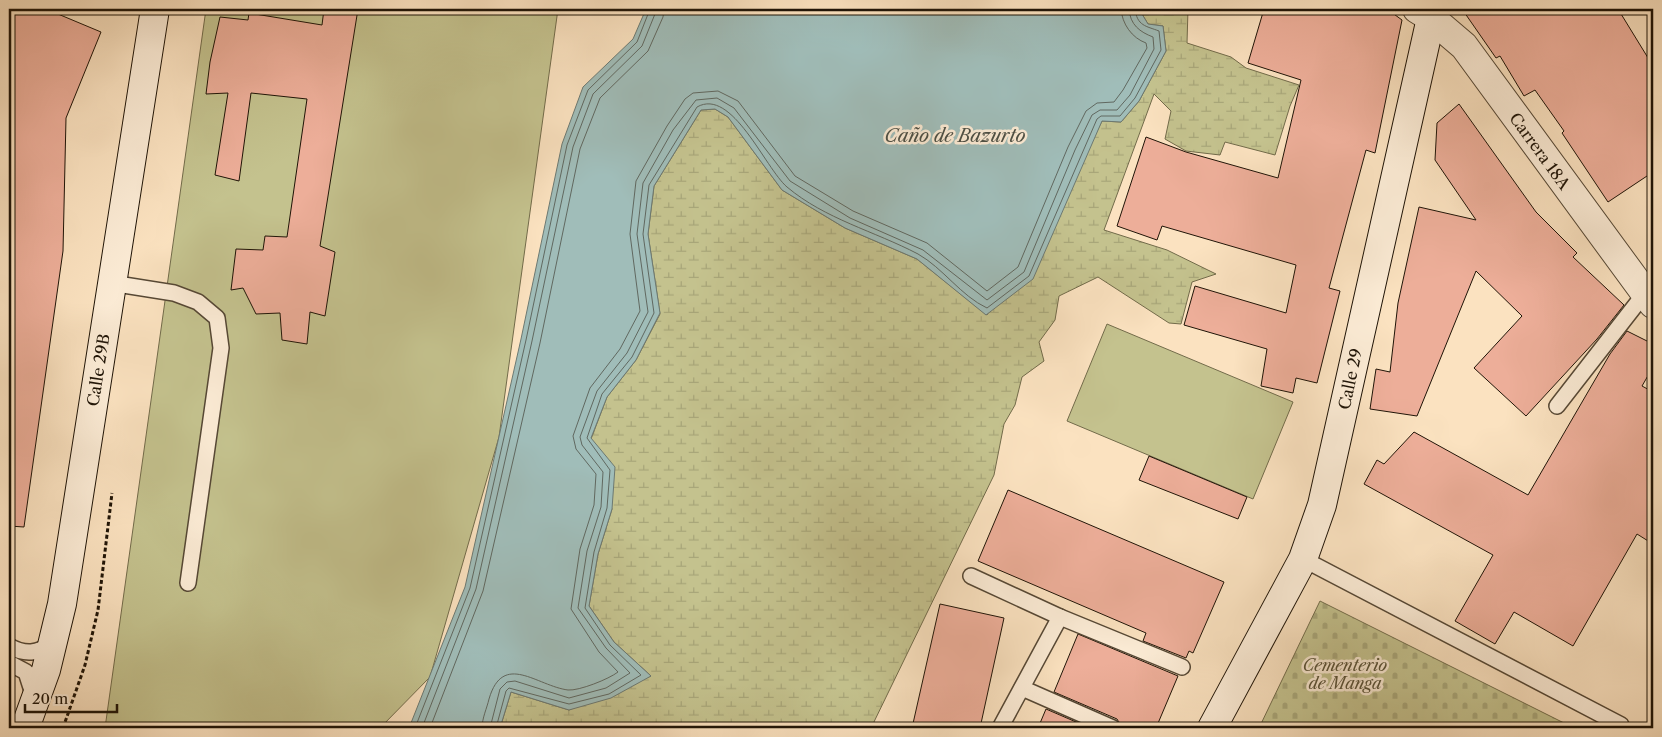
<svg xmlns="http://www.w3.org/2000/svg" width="1662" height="737" viewBox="0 0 1662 737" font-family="'Libre Caslon Text',serif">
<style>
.green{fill:#c4c28e;stroke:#726b4a}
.wetland{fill:url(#wetland-marsh);stroke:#726b4a}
.cemetery{fill:url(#cemetery-stones);stroke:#726b4a}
.water{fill:#a0bdb9;stroke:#6c7972}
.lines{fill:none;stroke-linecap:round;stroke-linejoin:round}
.shore{stroke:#606860;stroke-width:1}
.building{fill:#edae99;stroke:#1f1407}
.service-casing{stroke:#564835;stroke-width:18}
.minor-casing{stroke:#564835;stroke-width:30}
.secondary-casing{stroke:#1f1407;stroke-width:30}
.path{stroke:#1f1407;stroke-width:3;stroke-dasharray:4 2.5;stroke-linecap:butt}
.service{stroke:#fcecd6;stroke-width:15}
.minor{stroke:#fcecd6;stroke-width:28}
.secondary{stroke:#fcecd6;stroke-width:28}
.labels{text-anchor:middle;stroke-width:5;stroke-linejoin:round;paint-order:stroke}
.street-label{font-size:16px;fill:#1f1407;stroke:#fcecd6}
.park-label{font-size:16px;font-style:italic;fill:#595136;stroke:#fcecd6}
.water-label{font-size:18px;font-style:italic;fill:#4c4f45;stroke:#fcecd6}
</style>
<defs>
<pattern id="wetland-marsh" width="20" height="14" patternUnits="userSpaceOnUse" patternTransform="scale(1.25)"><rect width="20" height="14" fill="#c4c28e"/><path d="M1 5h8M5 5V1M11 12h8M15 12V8" fill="none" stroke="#a8a679"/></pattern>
<pattern id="cemetery-stones" width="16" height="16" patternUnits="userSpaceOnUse" patternTransform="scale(1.25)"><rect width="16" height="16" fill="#c4c28e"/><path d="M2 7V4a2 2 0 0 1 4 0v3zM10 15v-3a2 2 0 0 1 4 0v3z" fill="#a8a679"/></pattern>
</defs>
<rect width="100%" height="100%" fill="#fbe2c0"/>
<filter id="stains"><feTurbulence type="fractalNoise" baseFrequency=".004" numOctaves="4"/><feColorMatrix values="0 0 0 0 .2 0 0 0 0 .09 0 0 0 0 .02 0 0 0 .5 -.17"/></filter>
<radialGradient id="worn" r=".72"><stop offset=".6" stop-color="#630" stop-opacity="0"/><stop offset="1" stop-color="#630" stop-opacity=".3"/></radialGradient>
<g class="green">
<polygon points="206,9 558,9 499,437 430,677 380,728 105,728"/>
<polygon points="1107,324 1293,402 1253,499 1067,421"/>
</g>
<polygon class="wetland" points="1139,9 1188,9 1187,43 1231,57 1246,68 1299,85 1290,106 1275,155 1225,142 1220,155 1186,151 1165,139 1171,111 1154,94 1104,230 1167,250 1216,274 1192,282 1181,324 1169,323 1098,277 1059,296 1055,320 1039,342 1044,361 1022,377 1015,405 1004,424 994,475 871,728 500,728 511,692 569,710 651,676 614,642 589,606 598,554 612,509 591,439 607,397 636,360 660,314 648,234 654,186 701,110 715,109 728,117 782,190 845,228 917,259 987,315 1085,155 1102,121 1121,122 1139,101 1166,51 1163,26 1148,24"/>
<polygon class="cemetery" points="1320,601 1574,728 1259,728"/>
<polygon class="water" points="646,9 1139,9 1148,24 1163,26 1166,51 1139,101 1121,122 1102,121 1033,279 986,315 917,259 845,228 782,190 728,117 715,109 701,110 654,186 648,234 660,313 636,360 607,397 591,438 615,467 612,509 598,554 589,606 614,642 651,676 611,698 569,710 511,692 500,728 409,728 465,587 521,339 562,144 583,87 633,39"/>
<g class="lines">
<g class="shore">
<polyline points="415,728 470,588 526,340 567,145 588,90 637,42 650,9"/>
<polyline points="422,728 476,589 532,341 573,147 593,94 642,46 657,9"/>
<polyline points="430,728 483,591 540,343 580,149 600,98 648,51 663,17 664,9"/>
<path d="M 482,728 C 482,718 487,708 489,699 C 503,651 537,686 568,690 C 579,691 609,679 618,672 L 599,652 L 571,609 L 580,549 L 594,505 L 596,474 L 576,449 L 573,436 L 590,388 L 620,349 L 640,311 L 630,234 L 636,181 L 667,126 L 685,99 L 693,93 L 718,91 L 738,101 L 795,176 L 853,211 L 927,243 L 987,291 L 1018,267 L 1068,147 L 1086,111 L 1097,103 L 1114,102 L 1123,90 L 1147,48 L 1146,43 C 1132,38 1122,24 1121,9"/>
<path d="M 490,728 L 500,689 L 507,682 L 515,681 L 569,698 L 606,688 L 630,673 L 606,648 L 578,608 L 587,551 L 601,507 L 603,472 L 582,445 L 580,437 L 597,391 L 627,353 L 648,312 L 637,234 L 643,183 L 673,130 L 696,100 L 717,98 L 734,108 L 790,181 L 850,218 L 923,250 L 987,300 L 1024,272 L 1075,150 L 1092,115 L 1100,110 L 1117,110 L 1130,95 L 1154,49 L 1153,37 C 1140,32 1130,25 1129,9"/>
<path d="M 496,728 L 506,691 L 509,688 L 569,704 L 609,694 L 641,675 L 610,645 L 585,608 L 594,552 L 607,508 L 610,470 L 587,438 L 602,394 L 632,357 L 654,313 L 643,234 L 649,185 L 697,107 C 732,87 765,168 787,187 C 825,219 874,231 918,254 C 943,268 961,296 987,308 L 1029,276 L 1097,119 L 1101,116 L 1120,116 L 1135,98 L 1161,50 L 1159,31 C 1146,26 1137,26 1135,9"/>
</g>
</g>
<g class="building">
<polygon points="9,9 46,9 101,32 66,118 63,251 24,527 9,526"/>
<polygon points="324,9 358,9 320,246 335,252 325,316 310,312 307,344 282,340 280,313 256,314 243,288 231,290 236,249 263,250 265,236 287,237 307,99 251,93 239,181 215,175 228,93 206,94 210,62 220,17 248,20 249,13 322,25"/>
<polygon points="1264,9 1387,9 1402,20 1375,153 1366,150 1329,288 1340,291 1317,383 1296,378 1293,393 1261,386 1267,349 1184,325 1195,286 1286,313 1296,265 1162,226 1157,240 1117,226 1146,137 1186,152 1278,178 1301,80 1248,63"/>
<polygon points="1462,9 1618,9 1653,66 1653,172 1608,202 1562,133 1564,131 1535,90 1524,96 1500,56 1496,58"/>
<polygon points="1459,104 1536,212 1577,253 1573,257 1624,305 1597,339 1526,416 1474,368 1522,316 1476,271 1417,416 1370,409 1376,369 1390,372 1398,303 1419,207 1476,220 1435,160 1437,123"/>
<polygon points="1627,331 1653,344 1653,367 1642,386 1653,392 1653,544 1637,534 1573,646 1514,612 1495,644 1455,621 1493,555 1364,484 1377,460 1384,464 1414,432 1528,495 1610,354"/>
<polygon points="1149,456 1247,497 1238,519 1139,480"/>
<polygon points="1008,490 1224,582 1193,653 1189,651 1186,658 1143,641 1146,633 978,561"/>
<polygon points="940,604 1004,618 980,728 912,728"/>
<polygon points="1078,634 1178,676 1156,728 1122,728 1117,719 1054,692"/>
<polygon points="1046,709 1090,728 1038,728"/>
</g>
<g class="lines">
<defs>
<g id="service">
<polyline points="111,283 174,293 198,302 217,318 221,348 188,583"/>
<polyline points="1557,406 1645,293"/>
<polyline points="1303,559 1621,725"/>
<polyline points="971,576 1060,617 1182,667"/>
<path d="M 9,646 C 25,655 37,654 53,643"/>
<polyline points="9,663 26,672 34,697"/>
<polyline points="1022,688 1113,728"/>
<polyline points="1000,728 1060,617"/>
</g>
<polyline id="minor" points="1417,9 1430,17 1464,46 1653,304"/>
<g id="secondary">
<polyline points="25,728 46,670 62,604 155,9"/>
<polyline points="1212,728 1303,559 1322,505 1433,9"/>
</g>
</defs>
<use href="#service" class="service-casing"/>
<use href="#minor" class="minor-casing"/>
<use href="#secondary" class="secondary-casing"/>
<polyline class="path" points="63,728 85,665 98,610 112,493"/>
<use href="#service" class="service"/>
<use href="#minor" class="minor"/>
<use href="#secondary" class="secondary"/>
</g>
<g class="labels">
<g class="street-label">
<text transform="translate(1540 151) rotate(54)" y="6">Carrera 18A</text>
<text transform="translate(98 370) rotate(-81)" y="6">Calle 29B</text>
<text transform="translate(1350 379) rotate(-78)" y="6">Calle 29</text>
</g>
<g class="park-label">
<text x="1345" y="671">Cementerio<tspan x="1345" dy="18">de Manga</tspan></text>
</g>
<g class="water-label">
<text x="955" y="142">Caño de Bazurto</text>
</g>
</g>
<rect width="1662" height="737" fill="none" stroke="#fbe2c0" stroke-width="30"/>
<rect x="10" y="10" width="1642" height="717" fill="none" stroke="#1f1407" stroke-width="2.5"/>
<rect x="15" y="15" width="1632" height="707" fill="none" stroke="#1f1407"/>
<path d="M25 704v8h92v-8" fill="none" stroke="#1f1407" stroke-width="2.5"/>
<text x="32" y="704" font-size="15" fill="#1f1407" stroke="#fcecd6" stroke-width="4" paint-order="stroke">20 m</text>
<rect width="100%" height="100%" filter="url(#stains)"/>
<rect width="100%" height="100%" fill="url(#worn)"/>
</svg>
